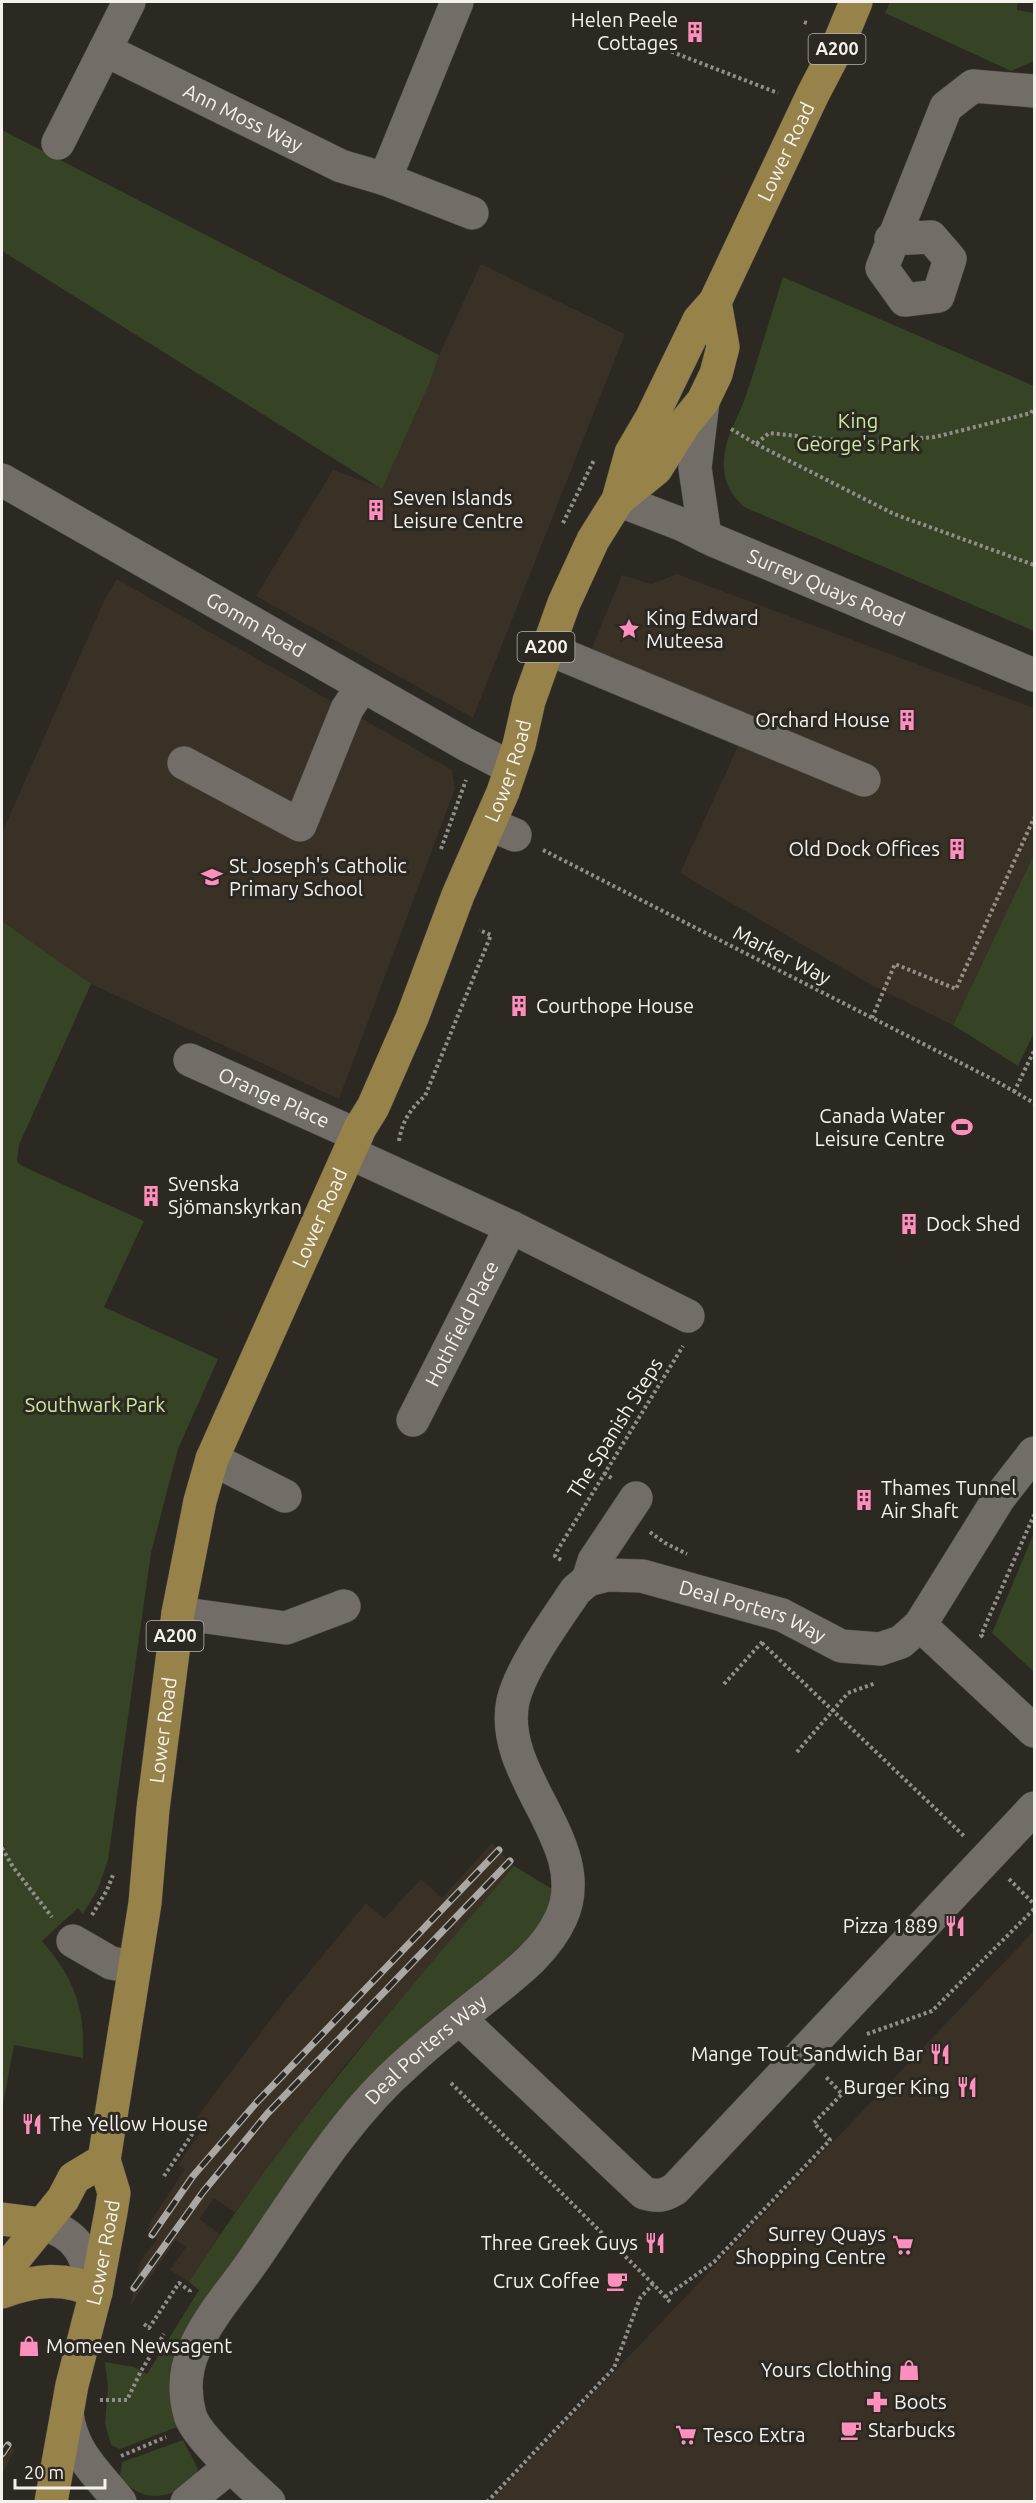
<svg xmlns="http://www.w3.org/2000/svg" width="1036" height="2503" viewBox="0 0 1036 2503" font-family="Ubuntu,sans-serif">
<style>
.built{fill:#393126}
.green{fill:#364324}
.lines{fill:none;stroke-linecap:round;stroke-linejoin:round}
.minor-casing{stroke:#4a4742;stroke-width:34}
.major-casing{stroke:#4a4742;stroke-width:34}
.path{stroke:#918e89;stroke-width:4;stroke-dasharray:3 3;stroke-linecap:butt}
.minor{stroke:#726d67;stroke-width:33}
.major{stroke:#97824a;stroke-width:33}
.rail-casing{stroke:#aba8a3;stroke-width:7}
.rail{stroke:#2c2822;stroke-width:4.5;stroke-dasharray:14;stroke-linecap:butt}
.labels{text-anchor:middle;stroke-width:6;stroke-linejoin:round;paint-order:stroke}
.shield{fill:#2c2822;stroke:#b9b5b1;stroke-width:1.5}
.shield-label{font-size:18px;font-weight:bold;fill:#f5f2ee}
.poi-label{font-size:20px;fill:#f5f2ee;stroke:#2c2822;text-anchor:start}
.street-label{font-size:20px;fill:#f5f2ee;stroke:#2c2822}
.park-label{font-size:20px;fill:#caeaa1;stroke:#2c2822}
</style>
<rect width="100%" height="100%" fill="#2c2822"/>
<g class="built">
<polygon points="481,264 625,334 473,718 256,596 333,470 382,488 430,382 439,355"/>
<polygon points="677,574 1034,708 1034,854 953,1025 873,986 680,873 739,744 582,672 622,575 651,584"/>
<polygon points="117,579 452,770 455,789 339,1099 91,984 2,921 2,833 104,601"/>
<polygon points="492,1843 514,1866 342,2069 235,2212 214,2198 199,2219 220,2234 189,2282 170,2270 186,2247 176,2240 130,2306 140,2262 157,2239 148,2231 150,2222 185,2169 178,2165 200,2132 190,2126 280,2007 366,1903 384,1919 421,1879 442,1898"/>
<polygon points="1034,1931 1034,2501 491,2501"/>
<polygon points="3,2442 15,2450 2,2474 2,2445"/>
</g>
<g class="green">
<polygon points="890,2 1018,2 1017,10 1034,13 1034,61 1011,71 885,13"/>
<polygon points="2,130 439,355 430,382 382,489 2,251"/>
<path d="M 783,277 L 1034,386 L 1034,631 L 744,507 C 730,494 722,479 724,458 C 725,438 737,420 744,401 C 758,360 770,318 783,277 Z"/>
<polygon points="1034,854 1034,1033 1018,1066 953,1025"/>
<path d="M 2,921 L 91,984 L 19,1145 L 17,1162 L 22,1166 L 144,1221 L 104,1307 L 218,1359 L 178,1449 L 151,1553 L 108,1860 L 98,1889 L 83,1914 L 78,1908 L 42,1941 C 75,1979 85,2008 83,2058 L 14,2045 L 2,2110 Z"/>
<polygon points="1034,1533 1034,1672 992,1633"/>
<path d="M 514,1866 L 552,1889 L 547,1912 L 528,1940 L 421,2035 L 173,2402 L 177,2427 L 120,2449 L 111,2445 L 105,2423 L 108,2388 L 105,2362 L 134,2367 L 147,2374 L 199,2290 L 189,2282 C 284,2133 399,2000 514,1866 Z"/>
<path d="M 183,2440 L 198,2469 L 194,2483 C 163,2499 144,2503 120,2478 L 122,2462 Z"/>
</g>
<g class="lines">
<defs>
<g id="minor">
<polyline points="105,50 129,2"/>
<path id="s1" d="M 58,143 L 105,50 L 341,166 L 385,179 L 472,213"/>
<polyline points="385,179 457,2"/>
<polyline points="891,239 931,237 950,259 938,296 905,300 882,268 946,107 973,86 1034,91"/>
<polyline points="703,401 695,468 705,536"/>
<path id="s2" d="M 2,480 L 465,744 L 511,768"/>
<path id="s3" d="M 618,500 L 681,524 L 713,540 L 1034,675"/>
<polyline points="546,648 864,780"/>
<polyline points="184,763 300,825 347,709 362,686"/>
<polyline points="489,824 515,835"/>
<path id="s4" d="M 190,1060 L 357,1135"/>
<polyline points="350,1153 511,1227 688,1316"/>
<path id="s5" d="M 413,1420 L 511,1227"/>
<polyline points="212,1459 285,1496"/>
<polyline points="588,1580 594,1561 636,1498"/>
<polyline points="178,1613 286,1628 344,1606"/>
<polyline points="920,1625 1034,1731"/>
<polyline points="73,1941 111,1963 133,1967"/>
<path d="M 460,2019 L 644,2193 C 657,2197 664,2196 675,2189 L 1034,1808"/>
<path d="M 42,2224 C 81,2234 86,2257 96,2292"/>
<path d="M 67,2413 C 72,2453 96,2472 120,2502"/>
<polyline points="187,2502 231,2466"/>
<path id="s6" d="M 269,2502 C 250,2484 196,2437 190,2415 C 184,2393 185,2370 194,2350 C 208,2317 233,2290 253,2261 C 300,2193 344,2118 407,2063 C 433,2039 461,2017 489,1995 C 516,1973 546,1951 561,1918 C 595,1844 497,1777 513,1701 C 521,1667 556,1620 576,1590 L 588,1580 L 607,1575 L 642,1576 L 782,1615 L 841,1646 L 880,1649 L 901,1642 L 920,1625 L 999,1498 L 1034,1453"/>
</g>
<g id="major">
<polyline points="618,500 656,469 685,423 703,401 716,374 723,347 715,302"/>
<polyline points="2,2219 42,2224"/>
<polyline points="2,2274 63,2199 74,2178 104,2160"/>
<path d="M 2,2292 C 34,2280 65,2276 96,2292"/>
<path id="s7" d="M 51,2502 L 72,2385 L 96,2292 L 111,2212 L 114,2193 L 104,2160 L 145,1903 L 153,1809 L 178,1613 L 200,1501 L 212,1459 L 228,1423 L 360,1128 L 373,1107 L 412,1018 L 458,895 L 503,792 L 519,745 L 529,701 L 564,603 L 593,540 L 618,500 L 631,453 L 652,417 L 699,320 L 715,302 L 813,94 L 837,48 L 856,2"/>
</g>
</defs>
<use href="#minor" class="minor-casing"/>
<use href="#major" class="major-casing"/>
<g class="path">
<polyline points="804,22 809,24"/>
<polyline points="649,43 778,93"/>
<polyline points="731,429 756,444 769,433 864,443 935,437 1031,413 1034,408"/>
<polyline points="756,444 894,514 1034,565"/>
<polyline points="563,523 594,460"/>
<polyline points="441,849 466,780"/>
<polyline points="543,850 994,1080 1034,1103"/>
<polyline points="872,1018 895,964 956,989 1034,818"/>
<polyline points="1014,1092 1034,1051"/>
<path d="M 399,1141 C 402,1121 411,1108 425,1096 L 491,935 L 479,930"/>
<polyline points="604,1473 613,1479"/>
<polyline points="650,1532 665,1543 687,1554"/>
<polyline points="561,1560 555,1556 557,1551 683,1346"/>
<polyline points="983,1637 981,1635 1034,1515"/>
<polyline points="762,1643 965,1837"/>
<polyline points="724,1684 763,1641"/>
<polyline points="797,1752 848,1693 876,1683"/>
<polyline points="2,1848 13,1867 52,1917"/>
<polyline points="1009,1879 1034,1904"/>
<polyline points="92,1915 107,1890 113,1875"/>
<polyline points="867,2034 932,2011 1034,1909"/>
<polyline points="451,2083 653,2284"/>
<polyline points="164,2176 193,2133 187,2130"/>
<polyline points="665,2297 714,2262 830,2140 814,2123 842,2094 825,2076"/>
<polyline points="144,2324 149,2328 179,2283 190,2291 189,2294"/>
<polyline points="100,2400 127,2400 141,2371 164,2334"/>
<polyline points="121,2456 166,2437"/>
<polyline points="487,2502 614,2368 640,2298 653,2284 672,2304"/>
</g>
<use href="#minor" class="minor"/>
<use href="#major" class="major"/>
<defs>
<g id="rail">
<polyline points="152,2235 193,2176 257,2102 499,1850"/>
<polyline points="134,2288 203,2192 267,2114 510,1861"/>
<polyline points="2,2454 8,2445"/>
</g>
</defs>
<use href="#rail" class="rail-casing"/>
<use href="#rail" class="rail"/>
</g>
<defs>
<symbol id="building-bare" viewBox="-9 -9 18 18"><path d="M-4-6H4V6H1V3H-1V6H-4ZM-2.5-4.3h1.7v1.8h-1.7ZM.8-4.3h1.7v1.8H.8ZM-2.5-1h1.7V.8h-1.7ZM.8-1h1.7V.8H.8Z" fill="#fe8ebc" stroke="#2c2822" stroke-width="2.5" paint-order="stroke"/></symbol>
<symbol id="sight-bare" viewBox="-9 -9 18 18"><path d="M0-6L1.8-2.2L6-1.7L2.9 1.2L3.7 5.4L0 3.3L-3.7 5.4L-2.9 1.2L-6-1.7L-1.8-2.2Z" fill="#fe8ebc" stroke="#2c2822" stroke-width="2.5" paint-order="stroke"/></symbol>
<symbol id="school-bare" viewBox="-9 -9 18 18"><path d="M0-5L7-2L0 1L-7-2ZM-4 1L0 2.5L4 1V4Q0 6-4 4Z" fill="#fe8ebc" stroke="#2c2822" stroke-width="2.5" paint-order="stroke"/></symbol>
<symbol id="stadium-bare" viewBox="-9 -9 18 18"><path d="M0-5a6.5 5 0 1 0 0 10a6.5 5 0 1 0 0-10ZM-3.5-1.8h7v3.6h-7Z" fill="#fe8ebc" stroke="#2c2822" stroke-width="2.5" paint-order="stroke"/></symbol>
<symbol id="restaurant-bare" viewBox="-9 -9 18 18"><path d="M-5-6h1v4h1v-4h1v4h1v-4h1v5L-1.5 .5V6h-2V.5L-5-1ZM5-6V6H3V1.5H1.5Q1.5-4 5-6Z" fill="#fe8ebc" stroke="#2c2822" stroke-width="2.5" paint-order="stroke"/></symbol>
<symbol id="supermarket-bare" viewBox="-9 -9 18 18"><path d="M-6-5.5h2.5l.6 2H6L4.5 2H-2.5L-4.4-4H-6ZM-1.5 3.2a1.3 1.3 0 1 0 .1 0ZM3 3.2a1.3 1.3 0 1 0 .1 0Z" fill="#fe8ebc" stroke="#2c2822" stroke-width="2.5" paint-order="stroke"/></symbol>
<symbol id="cafe-bare" viewBox="-9 -9 18 18"><path d="M-5.5-4.5H6V0H3Q3 3.5 0 3.5H-2.5Q-5.5 3.5-5.5 0ZM3-3.2v2h1.7v-2ZM-6 4.5H4V6H-6Z" fill="#fe8ebc" stroke="#2c2822" stroke-width="2.5" paint-order="stroke"/></symbol>
<symbol id="shop-bare" viewBox="-9 -9 18 18"><path d="M-5-2.5h2.3a2.7 3.5 0 0 1 5.4 0H5L5.5 6h-11ZM-1.5-2.5h3a1.5 2.3 0 0 0-3 0Z" fill="#fe8ebc" stroke="#2c2822" stroke-width="2.5" paint-order="stroke"/></symbol>
<symbol id="pharmacy-bare" viewBox="-9 -9 18 18"><path d="M-2-6h4v4h4v4h-4v4h-4v-4h-4v-4h4Z" fill="#fe8ebc" stroke="#2c2822" stroke-width="2.5" paint-order="stroke"/></symbol>
</defs>
<g fill-rule="evenodd">
<use href="#building-bare" x="680" y="17" width="30" height="30"/>
<use href="#building-bare" x="361" y="495" width="30" height="30"/>
<use href="#sight-bare" x="614" y="614" width="30" height="30"/>
<use href="#building-bare" x="892" y="705" width="30" height="30"/>
<use href="#building-bare" x="942" y="834" width="30" height="30"/>
<use href="#school-bare" x="197" y="862" width="30" height="30"/>
<use href="#building-bare" x="504" y="991" width="30" height="30"/>
<use href="#stadium-bare" x="947" y="1112" width="30" height="30"/>
<use href="#building-bare" x="136" y="1181" width="30" height="30"/>
<use href="#building-bare" x="894" y="1209" width="30" height="30"/>
<use href="#building-bare" x="849" y="1485" width="30" height="30"/>
<use href="#restaurant-bare" x="940" y="1911" width="30" height="30"/>
<use href="#restaurant-bare" x="925" y="2039" width="30" height="30"/>
<use href="#restaurant-bare" x="952" y="2072" width="30" height="30"/>
<use href="#restaurant-bare" x="17" y="2109" width="30" height="30"/>
<use href="#restaurant-bare" x="640" y="2228" width="30" height="30"/>
<use href="#supermarket-bare" x="888" y="2230" width="30" height="30"/>
<use href="#cafe-bare" x="602" y="2266" width="30" height="30"/>
<use href="#shop-bare" x="14" y="2331" width="30" height="30"/>
<use href="#shop-bare" x="894" y="2355" width="30" height="30"/>
<use href="#pharmacy-bare" x="862" y="2387" width="30" height="30"/>
<use href="#cafe-bare" x="836" y="2415" width="30" height="30"/>
<use href="#supermarket-bare" x="671" y="2420" width="30" height="30"/>
</g>
<g class="labels">
<g class="shield">
<rect x="808.5" y="34" width="57" height="30" rx="4.5"/>
<rect x="517.5" y="632" width="57" height="30" rx="4.5"/>
<rect x="146.5" y="1621" width="57" height="30" rx="4.5"/>
</g>
<g class="shield-label">
<text x="837" y="55">A200</text>
<text x="546" y="653">A200</text>
<text x="175" y="1642">A200</text>
</g>
<g class="poi-label">
<text x="678" y="27" text-anchor="end">Helen Peele<tspan x="678" dy="23">Cottages</tspan></text>
<text x="393" y="505">Seven Islands<tspan x="393" dy="23">Leisure Centre</tspan></text>
<text x="646" y="625">King Edward<tspan x="646" dy="23">Muteesa</tspan></text>
<text x="890" y="727" text-anchor="end">Orchard House</text>
<text x="940" y="856" text-anchor="end">Old Dock Offices</text>
<text x="229" y="873">St Joseph's Catholic<tspan x="229" dy="23">Primary School</tspan></text>
<text x="536" y="1013">Courthope House</text>
<text x="945" y="1123" text-anchor="end">Canada Water<tspan x="945" dy="23">Leisure Centre</tspan></text>
<text x="168" y="1191">Svenska<tspan x="168" dy="23">Sjömanskyrkan</tspan></text>
<text x="926" y="1231">Dock Shed</text>
<text x="881" y="1495">Thames Tunnel<tspan x="881" dy="23">Air Shaft</tspan></text>
<text x="938" y="1933" text-anchor="end">Pizza 1889</text>
<text x="923" y="2061" text-anchor="end">Mange Tout Sandwich Bar</text>
<text x="950" y="2094" text-anchor="end">Burger King</text>
<text x="49" y="2131">The Yellow House</text>
<text x="886" y="2241" text-anchor="end">Surrey Quays<tspan x="886" dy="23">Shopping Centre</tspan></text>
<text x="638" y="2250" text-anchor="end">Three Greek Guys</text>
<text x="600" y="2288" text-anchor="end">Crux Coffee</text>
<text x="46" y="2353">Momeen Newsagent</text>
<text x="892" y="2377" text-anchor="end">Yours Clothing</text>
<text x="894" y="2409">Boots</text>
<text x="868" y="2437">Starbucks</text>
<text x="703" y="2442">Tesco Extra</text>
</g>
<g class="street-label">
<text dy="7" stroke="none"><textPath href="#s1" startOffset="258">Ann Moss Way</textPath></text>
<text dy="7" stroke="none"><textPath href="#s7" startOffset="2492">Lower Road</textPath></text>
<text dy="7" stroke="none"><textPath href="#s3" startOffset="226">Surrey Quays Road</textPath></text>
<text dy="7" stroke="none"><textPath href="#s2" startOffset="292">Gomm Road</textPath></text>
<text dy="7" stroke="none"><textPath href="#s7" startOffset="1810">Lower Road</textPath></text>
<text transform="translate(782 955) rotate(27)" y="7">Marker Way</text>
<text dy="7" stroke="none"><textPath href="#s4" startOffset="92">Orange Place</textPath></text>
<text dy="7" stroke="none"><textPath href="#s7" startOffset="1324">Lower Road</textPath></text>
<text dy="7" stroke="none"><textPath href="#s5" startOffset="108">Hothfield Place</textPath></text>
<text transform="translate(615 1428) rotate(-58)" y="7">The Spanish Steps</text>
<text dy="7" stroke="none"><textPath href="#s6" startOffset="1300">Deal Porters Way</textPath></text>
<text dy="7" stroke="none"><textPath href="#s7" startOffset="784">Lower Road</textPath></text>
<text dy="7" stroke="none"><textPath href="#s6" startOffset="566">Deal Porters Way</textPath></text>
<text dy="7" stroke="none"><textPath href="#s7" startOffset="255">Lower Road</textPath></text>
</g>
<g class="park-label">
<text x="858" y="428">King<tspan x="858" dy="23">George's Park</tspan></text>
<text x="95" y="1412">Southwark Park</text>
</g>
</g>
<rect width="1036" height="2503" fill="none" stroke="#f5f2ee" stroke-width="6"/>
<path d="M15 2479v9h90v-9" fill="none" stroke="#f5f2ee" stroke-width="3"/>
<text x="24" y="2479" font-size="18" fill="#f5f2ee" stroke="#2c2822" stroke-width="4.5" paint-order="stroke">20 m</text>
</svg>
